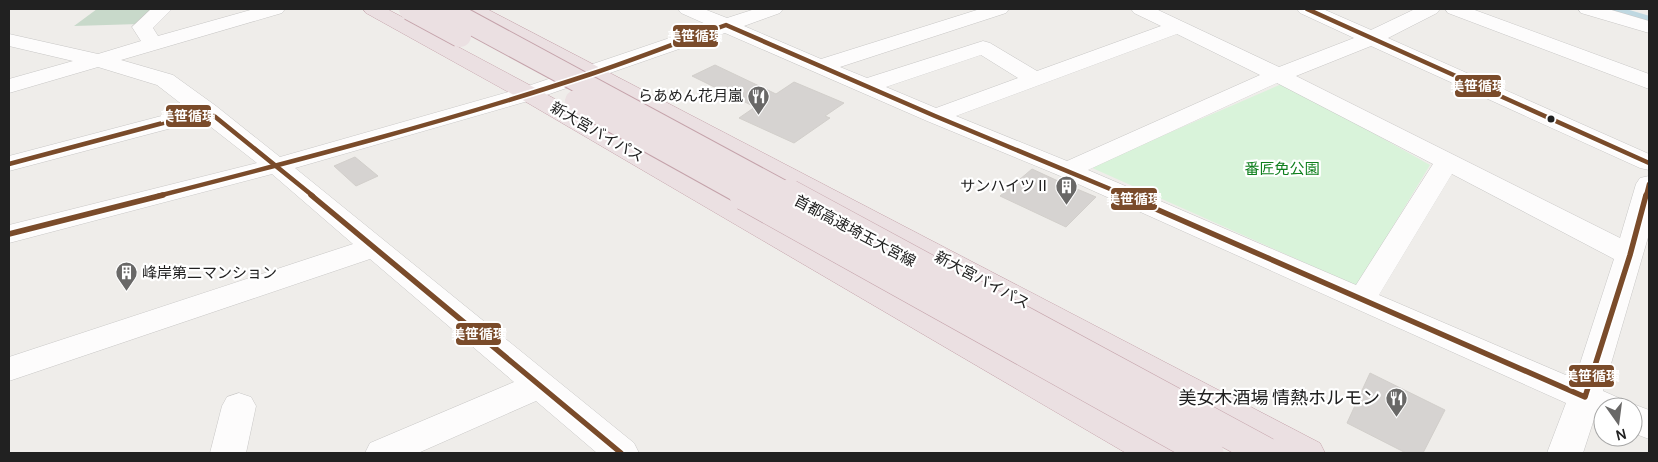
<svg xmlns="http://www.w3.org/2000/svg" width="1658" height="462" viewBox="0 0 1658 462" font-family="Manrope,'Noto Sans JP',sans-serif">
<style>
.cemetery{fill:#c8d9ca}
.park{fill:#d9f3da}
.lines{fill:none;stroke-linecap:round;stroke-linejoin:round}
.stream{stroke:#bfd8e1;stroke-width:6}
.building{fill:#d6d3d1;stroke:#d2cfcb}
.minor-casing{stroke:#c8c7c6;stroke-width:1}
.highway-casing{stroke:#c4a2aa;stroke-width:1}
.minor{fill:#fdfcfc;fill-rule:evenodd}
.highway{fill:#ebe0e2;fill-rule:evenodd}
.highway-bridge-far1-casing{stroke:#c4a2aa;stroke-width:24;stroke-linecap:butt}
.highway-bridge-casing{stroke:#c4a2aa;stroke-width:32;stroke-linecap:butt}
.highway-bridge-far1{stroke:#ebe0e2;stroke-width:22}
.highway-bridge{stroke:#ebe0e2;stroke-width:31}
.bus-1-far1-casing{stroke:#fff;stroke-width:8}
.bus-1-casing{stroke:#fff;stroke-width:9}
.bus-1-far1{stroke:#7a4b2a;stroke-width:4.5}
.bus-1{stroke:#7a4b2a;stroke-width:5.5}
.bus-dot{fill:#212121;stroke:#fff;stroke-width:2}
.labels{text-anchor:middle;stroke-width:4.5;stroke-linejoin:round;paint-order:stroke}
.poi-label{font-size:15px;fill:#212121;stroke:#fff;text-anchor:end}
.street-label{font-size:15px;fill:#212121;stroke:#fff}
.park-label{font-size:15px;fill:#0f7f1d;stroke:#fff}
.near-poi-label{font-size:18px;fill:#212121;stroke:#fff;text-anchor:end}
.line-badge{stroke:#fff;stroke-width:2}
.badge-label{font-size:14px;text-anchor:middle;font-weight:bold;fill:#fff}
</style>
<rect width="100%" height="100%" fill="#efedea"/>
<polygon class="cemetery" points="97,9 156,9 139,24 74,26"/>
<polygon class="park" points="1284,83 1430,165 1357,286 1090,167"/>
<g class="lines">
<polyline class="stream" points="1615,9 1649,19"/>
</g>
<g class="building">
<polygon points="715,65 776,94 794,82 844,103 825,116 830,118 794,143 739,118 755,107 692,76"/>
<polygon points="355,157 378,176 356,186 334,166"/>
<polygon points="1032,169 1058,181 1096,197 1066,227 1000,196"/>
<polygon points="1370,373 1445,410 1423,453 1406,453 1347,423"/>
</g>
<g class="lines">
<defs>
<g id="minor">
<path d="M 151,9 L 172,9 L 153,28 L 158,36 L 254,9 L 285,9 L 282,13 L 121,60 L 173,75 L 216,106 L 280,157 L 519,89 L 708,25 L 681,13 L 678,9 L 704,9 L 727,18 L 755,9 L 783,9 L 780,13 L 744,26 L 821,59 L 980,9 L 1009,9 L 1006,13 L 840,67 L 867,78 L 983,41 L 990,43 L 1037,71 L 1161,26 L 1134,13 L 1131,9 L 1156,9 L 1279,67 L 1354,38 L 1300,13 L 1297,9 L 1323,9 L 1371,30 L 1415,9 L 1440,9 L 1437,13 L 1388,38 L 1649,154 L 1649,170 L 1640,168 L 1371,46 L 1296,76 L 1620,238 L 1636,184 L 1640,178 L 1649,176 L 1649,234 L 1603,391 L 1619,398 L 1624,407 L 1603,407 L 1603,419 L 1595,416 L 1583,453 L 1547,453 L 1566,403 L 1058,175 L 927,121 L 725,33 L 535,99 L 295,168 L 634,443 L 639,453 L 597,453 L 536,401 L 418,453 L 365,453 L 370,443 L 514,382 L 370,259 L 9,381 L 9,357 L 353,244 L 272,174 L 9,243 L 9,225 L 257,163 L 202,120 L 9,171 L 9,156 L 188,109 L 157,85 L 98,67 L 9,93 L 9,79 L 73,61 L 9,46 L 9,34 L 98,54 L 141,41 L 132,27 ZM 1177,34 L 1260,75 L 1067,161 L 956,116 ZM 981,55 L 1018,78 L 936,108 L 886,87 ZM 1277,83 L 1433,164 L 1356,285 L 1088,170 ZM 1452,174 L 1614,259 L 1575,379 L 1379,295 Z"/>
<polygon points="1445,9 1472,9 1649,74 1649,89 1448,13"/>
<polygon points="1578,9 1608,9 1649,21 1649,33 1581,13"/>
<polygon points="239,393 251,397 256,406 246,453 210,453 222,406 227,397"/>
<polygon points="1633,404 1649,410 1649,439 1633,433 1633,407 1625,407"/>
</g>
<g id="highway">
<polygon points="363,9 387,9 537,89 1169,443 1174,453 1126,453 521,99 366,13"/>
<polygon points="463,9 487,9 1320,443 1325,453 1276,453 466,13"/>
</g>
</defs>
<use href="#minor" class="minor-casing"/>
<use href="#highway" class="highway-casing"/>
<use href="#minor" class="minor"/>
<use href="#highway" class="highway"/>
<defs>
<g id="highway-bridge-far1">
<polyline points="410,9 460,36"/>
<polyline points="445,9 791,196"/>
<polyline points="576,101 747,196"/>
</g>
<g id="highway-bridge">
<polyline points="745,195 1208,453"/>
<polyline points="789,195 1266,453"/>
</g>
</defs>
<use href="#highway-bridge-far1" class="highway-bridge-far1-casing"/>
<use href="#highway-bridge" class="highway-bridge-casing"/>
<use href="#highway-bridge-far1" class="highway-bridge-far1"/>
<use href="#highway-bridge" class="highway-bridge"/>
<defs>
<g id="bus-1-far1">
<polyline points="1307,9 1649,163"/>
<polyline points="9,164 208,111 313,196"/>
<path d="M 158,196 C 303,159 449,121 591,74 C 636,59 681,41 726,25 L 935,116 L 1127,196"/>
<polyline points="1646,196 1649,184"/>
</g>
<g id="bus-1">
<polyline points="311,195 621,453"/>
<polyline points="1124,195 1585,397 1630,255 1646,195"/>
<polyline points="9,234 163,195"/>
</g>
</defs>
<use href="#bus-1-far1" class="bus-1-far1-casing"/>
<use href="#bus-1" class="bus-1-casing"/>
<use href="#bus-1-far1" class="bus-1-far1"/>
<use href="#bus-1" class="bus-1"/>
</g>
<defs>
<symbol id="restaurant-pin" viewBox="-11 -11 22 30"><path d="M0 17L-7.5 6A9.5 9.5 0 1 1 7.5 6Z" fill="#696867" stroke="#fff"/><path d="M-5-6h1v4h1v-4h1v4h1v-4h1v5L-1.5 .5V6h-2V.5L-5-1ZM5-6V6H3V1.5H1.5Q1.5-4 5-6Z" fill="#fff"/></symbol>
<symbol id="building-pin" viewBox="-11 -11 22 30"><path d="M0 17L-7.5 6A9.5 9.5 0 1 1 7.5 6Z" fill="#696867" stroke="#fff"/><path d="M-4-6H4V6H1V3H-1V6H-4ZM-2.5-4.3h1.7v1.8h-1.7ZM.8-4.3h1.7v1.8H.8ZM-2.5-1h1.7V.8h-1.7ZM.8-1h1.7V.8H.8Z" fill="#fff"/></symbol>
</defs>
<g fill-rule="evenodd">
<use href="#restaurant-pin" x="746" y="84" width="25" height="34"/>
<use href="#building-pin" x="1054" y="174" width="25" height="34"/>
<use href="#building-pin" x="114" y="260" width="25" height="34"/>
<use href="#restaurant-pin" x="1384" y="386" width="25" height="34"/>
</g>
<circle class="bus-dot" cx="1551" cy="119" r="4.5"/>
<g class="labels">
<g class="poi-label">
<text x="743" y="101">らあめん花月嵐</text>
<text x="1050" y="191">サンハイツⅡ</text>
<text x="142" y="278" text-anchor="start">峰岸第二マンション</text>
</g>
<g class="street-label">
<text transform="translate(597 132) rotate(30)" y="5">新大宮バイパス</text>
<text transform="translate(855 231) rotate(28)" y="5">首都高速埼玉大宮線</text>
<text transform="translate(982 280) rotate(28)" y="5">新大宮バイパス</text>
</g>
<g class="park-label">
<text x="1282" y="174">番匠免公園</text>
</g>
<g class="near-poi-label">
<text x="1380" y="404">美女木酒場 情熱ホルモン</text>
</g>
</g>
<g class="line-badge">
<rect x="672" y="24" width="47" height="24" rx="5" fill="#7a4b2a"/>
<rect x="1454" y="74" width="48" height="24" rx="5" fill="#7a4b2a"/>
<rect x="165" y="104" width="47" height="24" rx="5" fill="#7a4b2a"/>
<rect x="1110" y="187" width="48" height="24" rx="5" fill="#7a4b2a"/>
<rect x="455" y="322" width="47" height="24" rx="5" fill="#7a4b2a"/>
<rect x="1568" y="364" width="47" height="24" rx="5" fill="#7a4b2a"/>
</g>
<g class="badge-label">
<text x="695" y="41">美笹循環</text>
<text x="1478" y="91">美笹循環</text>
<text x="188" y="121">美笹循環</text>
<text x="1134" y="204">美笹循環</text>
<text x="479" y="339">美笹循環</text>
<text x="1592" y="381">美笹循環</text>
</g>
<rect width="1658" height="462" fill="none" stroke="#212121" stroke-width="20"/>
<g transform="translate(1618 422) rotate(166)"><circle r="24" fill="#ffffff" stroke="#a6a6a6"/>
<path d="M0-4L9 19L0 12L-9 19Z" fill="#696867"/>
<text y="-8" font-size="14" font-weight="bold" text-anchor="middle" fill="#212121">N</text>
</g>
</svg>
